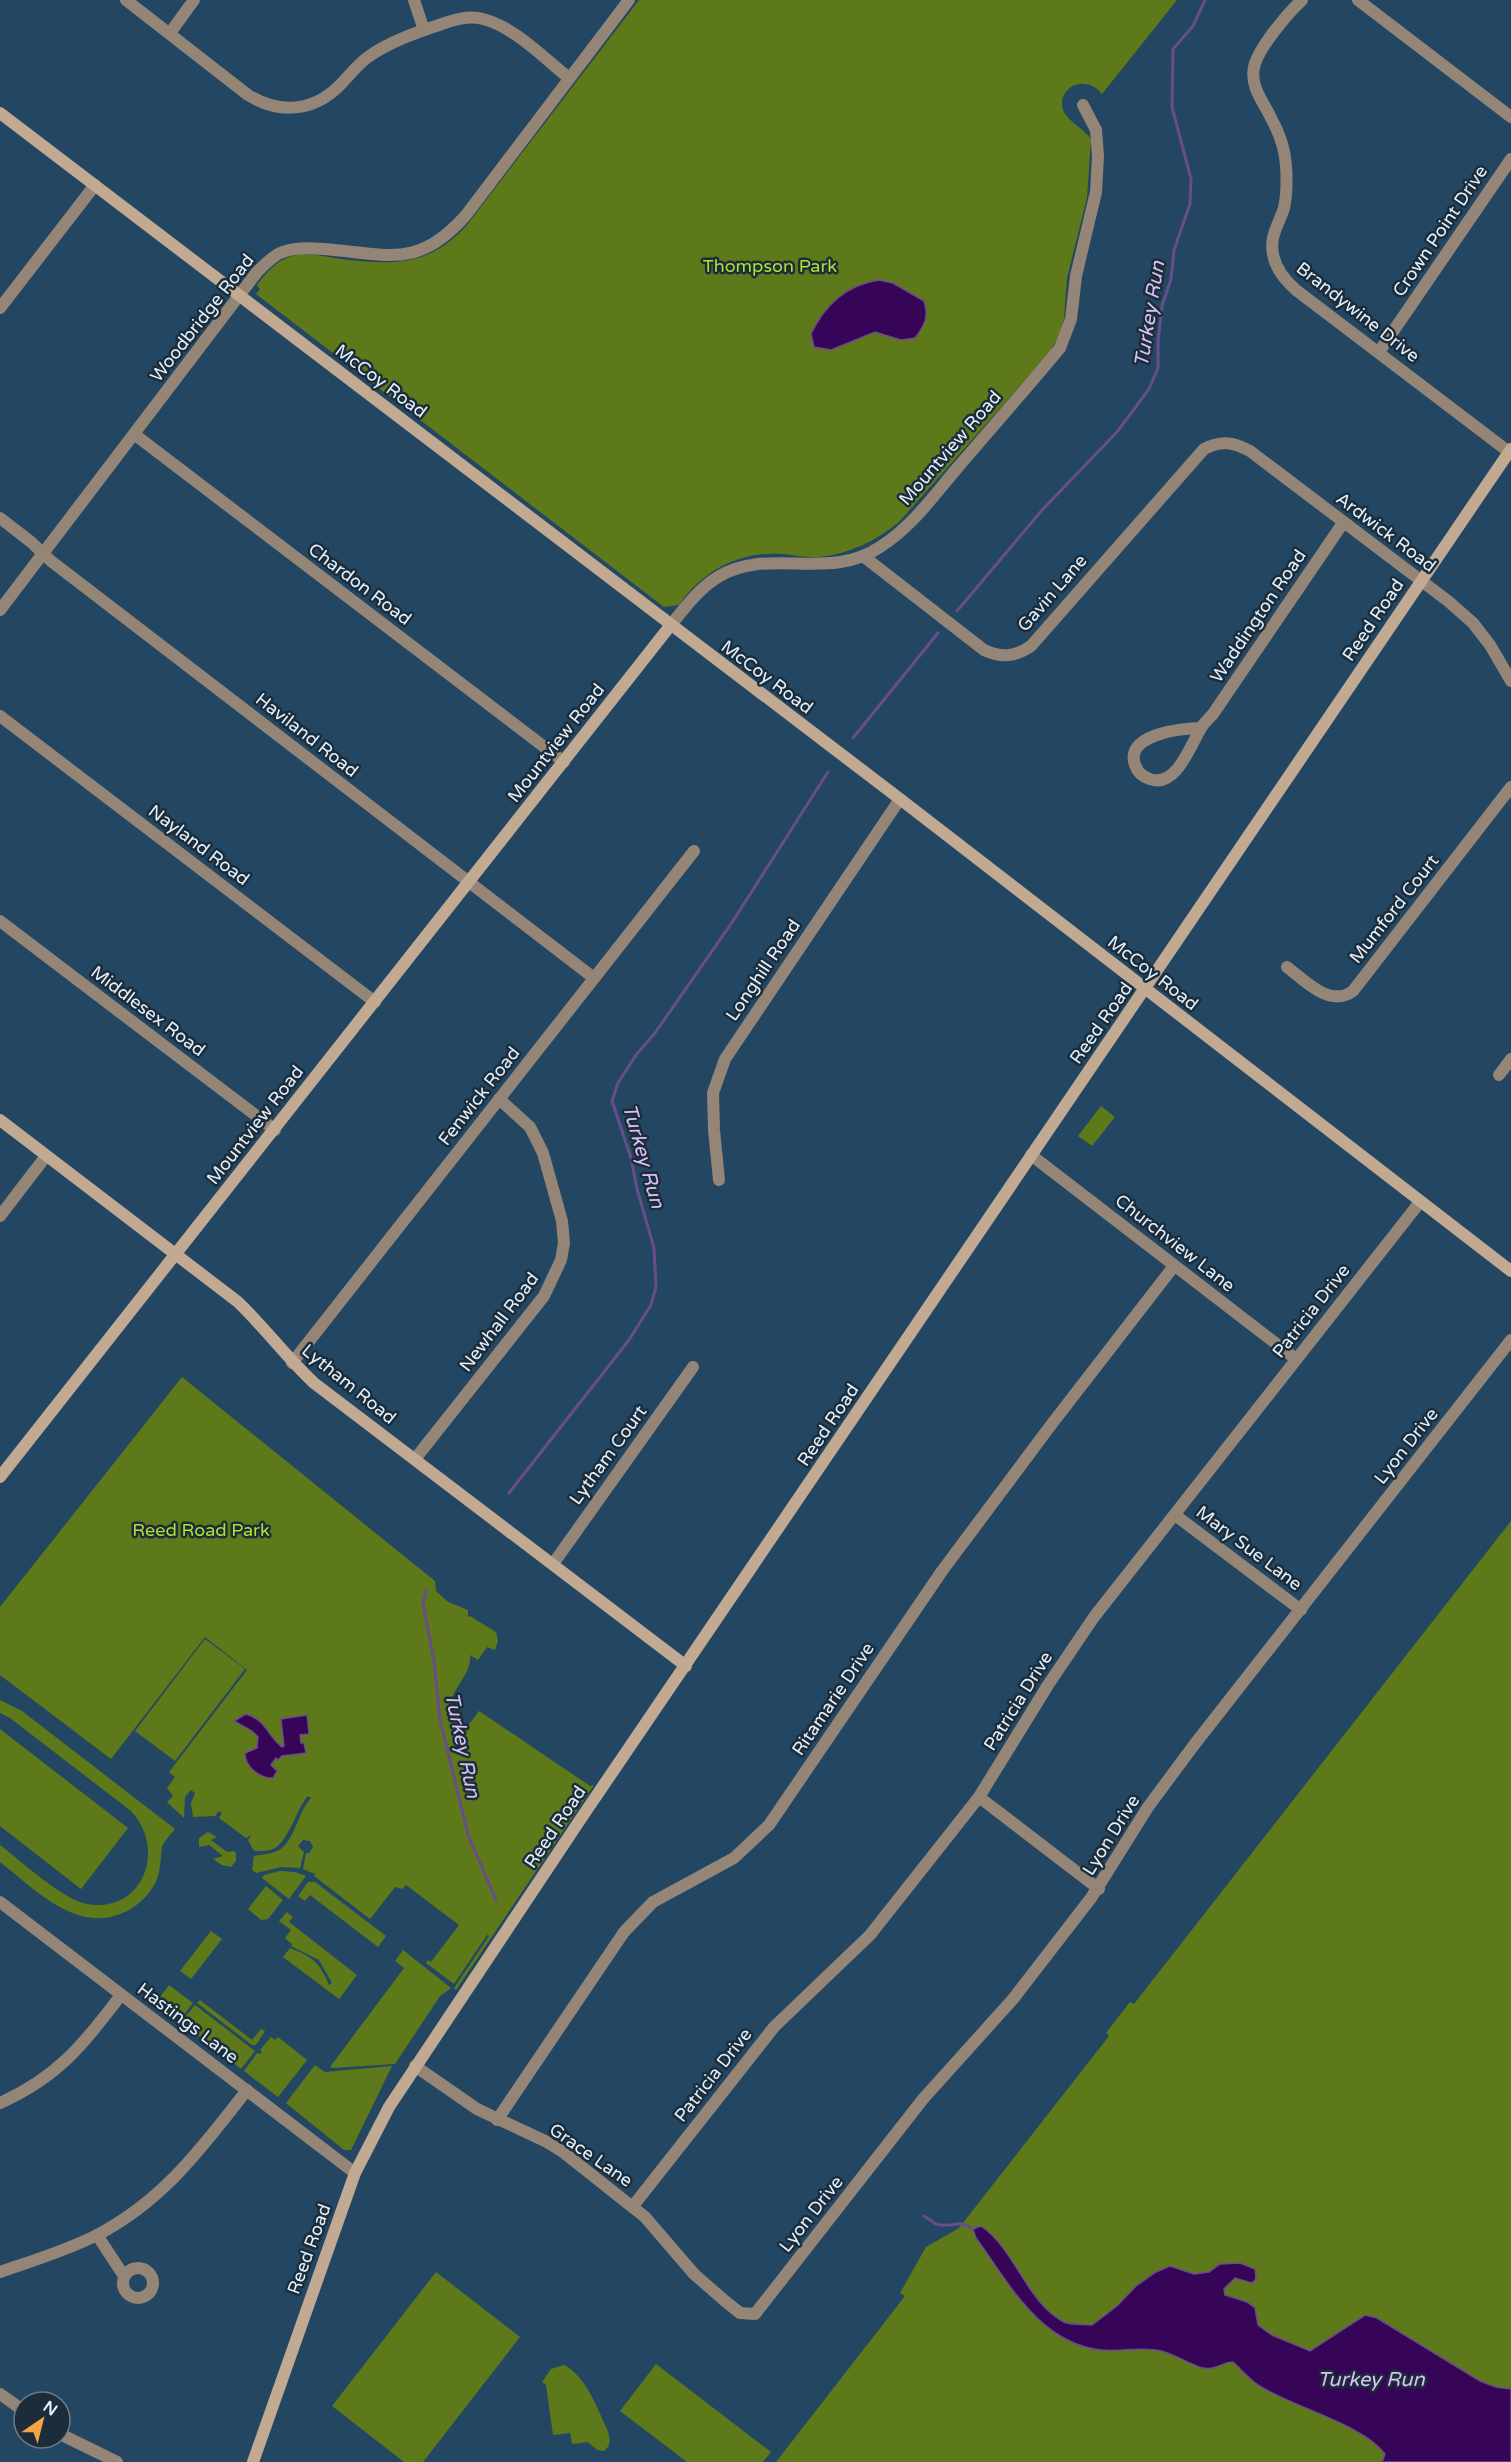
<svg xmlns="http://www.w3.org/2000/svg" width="1511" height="2462" viewBox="0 0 1511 2462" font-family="'Varela Round',sans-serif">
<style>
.green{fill:#5e7919}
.water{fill:#360558;stroke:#694c8a;stroke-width:1.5}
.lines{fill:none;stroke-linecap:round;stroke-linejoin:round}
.stream{stroke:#694c8a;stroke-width:3}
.street{stroke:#958576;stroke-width:12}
.secondary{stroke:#c2a992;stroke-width:12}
.labels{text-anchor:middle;stroke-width:5;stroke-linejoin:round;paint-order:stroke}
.street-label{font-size:18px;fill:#e1f1ff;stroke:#1c2c39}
.park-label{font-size:18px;fill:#b0e034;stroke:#1c2c39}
.water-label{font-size:20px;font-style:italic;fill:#d8c1f7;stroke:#1c2c39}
</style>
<rect width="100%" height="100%" fill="#234763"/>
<g class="green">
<path d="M 639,0 L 1177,0 L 1102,94 C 1083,71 1054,91 1064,112 C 1069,122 1084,129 1091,139 L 1087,198 L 1067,278 L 1064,319 L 1059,335 L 1050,352 L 899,522 C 876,541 849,554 819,557 C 807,558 794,555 782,554 C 740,551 703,570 679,605 L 664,607 L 256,294 L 260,289 L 257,285 C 266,273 277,260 292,256 C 306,252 321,256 334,258 C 387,265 428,269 467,225 Z"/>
<polygon points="1101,1106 1115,1117 1092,1146 1078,1136"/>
<path d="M 182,1377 L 435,1581 L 436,1591 L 448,1602 L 468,1610 L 468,1617 L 470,1616 L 496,1632 L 498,1641 L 495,1650 L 487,1647 L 478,1660 L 470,1655 C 472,1674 453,1686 451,1704 C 449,1716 462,1722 462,1734 L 479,1711 L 590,1786 L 594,1785 L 456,1990 L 454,1988 L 489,1936 L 487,1935 L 454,1984 L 426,1963 L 428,1960 L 431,1962 L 459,1925 L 406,1885 L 402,1889 L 395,1887 L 370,1919 L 314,1876 L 315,1874 L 303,1869 L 306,1853 L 309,1853 L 313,1847 L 310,1841 L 303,1840 L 298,1846 L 304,1852 L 300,1868 L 282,1867 L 256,1873 L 252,1870 L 254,1856 C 263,1854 275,1854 282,1848 C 295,1838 298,1812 311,1798 L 308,1796 C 296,1809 289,1842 273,1849 C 268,1851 260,1851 254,1851 L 248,1840 L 251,1835 L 246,1838 L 219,1818 L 222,1813 L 219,1811 L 215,1816 L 193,1817 L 191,1803 L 195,1793 L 191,1790 L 185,1797 L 184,1818 L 167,1802 L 173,1796 L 167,1788 L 175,1777 L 169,1772 L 247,1670 L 205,1637 L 111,1759 L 0,1675 L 0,1607 Z"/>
<polygon points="1511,1521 1511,2462 776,2462 905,2296 900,2293 926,2247 959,2228 1109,2036 1106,2033 1130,2002 1134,2004"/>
<polygon points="205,1639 245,1669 175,1761 135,1731"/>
<path d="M 0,1700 L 22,1711 L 175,1829 C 171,1834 164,1841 162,1847 C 160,1862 161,1874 153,1887 C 146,1898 136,1907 125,1912 C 77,1935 35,1889 0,1862 L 0,1845 C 21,1861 63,1900 87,1904 C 143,1914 167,1849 131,1811 L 10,1718 L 0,1713 Z"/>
<polygon points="0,1729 128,1828 81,1889 0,1826"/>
<polygon points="208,1832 217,1837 211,1840 227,1852 234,1851 236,1853 236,1861 231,1867 222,1865 213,1859 223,1856 209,1845 199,1847 199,1838"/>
<polygon points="280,1871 295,1872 306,1876 289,1899 262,1878 264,1875"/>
<polygon points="308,1882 315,1882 386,1936 378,1947 310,1895 305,1901 298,1896"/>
<polygon points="266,1886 283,1900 268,1919 261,1920 248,1909"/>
<path d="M 287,1912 L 293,1917 L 289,1922 L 357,1975 L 339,1999 L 283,1957 L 290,1948 C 313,1957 320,1963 329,1985 L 332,1983 L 319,1960 L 291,1946 L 292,1944 L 285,1938 L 291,1930 L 279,1921 Z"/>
<polygon points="211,1931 222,1939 191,1979 180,1971"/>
<polygon points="403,1950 451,1988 440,1996 395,2064 333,2068 330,2067 404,1968 395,1961"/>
<polygon points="169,1985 193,2003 179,2021 147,1996 152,1991 160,1997"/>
<polygon points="200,2000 252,2040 261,2029 265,2031 256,2045 252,2045 197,2003"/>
<polygon points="195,2005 255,2051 241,2069 181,2022"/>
<polygon points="271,2037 275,2040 278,2037 307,2060 278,2097 244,2071 257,2053 260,2054 262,2052 260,2050"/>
<polygon points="315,2065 325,2072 392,2066 351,2150 344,2150 286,2103"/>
<polygon points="436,2272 520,2337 423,2462 404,2462 332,2406"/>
<polygon points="656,2364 771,2452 763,2462 687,2462 620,2411"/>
<path d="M 564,2365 C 586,2376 597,2408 607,2429 C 610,2437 612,2445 604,2451 L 597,2450 L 588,2442 L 572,2444 L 570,2433 L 553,2435 L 546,2385 L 542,2382 L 551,2369 Z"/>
</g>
<g class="water">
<path d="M 879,280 L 893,283 L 924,301 C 929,317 925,325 915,338 L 901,340 L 875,332 L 831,350 L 814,347 L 811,334 C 825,304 847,285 879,280 Z"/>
<path d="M 246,1714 C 265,1719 268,1736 282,1747 L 284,1746 L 281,1719 L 307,1715 L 309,1734 L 300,1735 L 301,1743 L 304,1743 L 306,1753 L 282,1756 L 278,1760 L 276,1758 L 271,1765 L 277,1771 L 273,1778 C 259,1778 245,1767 245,1753 L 257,1748 L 258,1737 L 252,1731 L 234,1721 Z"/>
<path d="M 981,2226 C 1016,2250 1026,2302 1064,2322 C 1071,2325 1084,2324 1092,2325 L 1117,2306 L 1136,2286 L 1156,2272 L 1170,2266 L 1194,2274 L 1209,2272 L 1220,2264 L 1240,2263 L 1255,2269 L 1256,2279 L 1252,2283 L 1235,2278 L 1224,2289 L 1225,2295 L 1247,2302 L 1255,2308 L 1258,2325 L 1272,2335 L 1310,2351 L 1365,2315 L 1377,2318 L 1480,2381 L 1496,2387 L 1511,2389 L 1511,2462 L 1382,2462 L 1385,2454 C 1363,2424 1292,2407 1258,2385 C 1249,2379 1241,2369 1233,2362 C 1222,2362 1215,2371 1203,2368 C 1187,2364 1173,2352 1156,2350 C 1138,2347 1119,2352 1101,2350 C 1039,2343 1009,2283 976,2238 L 973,2229 Z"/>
</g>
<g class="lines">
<g class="stream">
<polyline points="957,611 1043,509 1117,432 1149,389 1158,368 1158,342 1162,306 1171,279 1174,250 1190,204 1191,179 1172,107 1173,49 1193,26 1205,0"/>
<polyline points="853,738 938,633"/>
<polyline points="509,1493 629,1340 651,1305 656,1287 654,1248 637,1189 631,1158 612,1101 618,1083 636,1055 655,1033 733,921 828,772"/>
<polyline points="426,1590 423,1604 434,1661 440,1719 468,1835 496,1900"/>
<path d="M 924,2216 C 928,2218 932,2222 936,2224 C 951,2229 958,2218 973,2229"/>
</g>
<g class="street">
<path d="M 126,0 L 248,95 C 279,114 313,112 339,86 C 349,76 357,65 368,57 C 389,42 415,33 439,25 C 453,20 469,15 483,19 C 513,26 545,59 569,78"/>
<polyline points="414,0 424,30"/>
<path d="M 1302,0 C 1287,14 1259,47 1254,67 C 1250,87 1263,101 1271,118 C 1279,132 1285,150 1286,166 C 1287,180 1287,194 1284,208 C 1281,218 1275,228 1273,238 C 1269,260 1281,277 1296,290 L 1509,452"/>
<polyline points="1358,0 1511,117"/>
<polyline points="170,33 194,0"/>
<polyline points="0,308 95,185"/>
<polyline points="1379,352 1511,159"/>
<polyline points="134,434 564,762"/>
<polyline points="0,518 31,542 51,561 594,978"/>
<path d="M 863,556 L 984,650 C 1001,658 1015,657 1031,646 L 1204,449 C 1221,440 1233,442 1250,451 L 1448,601 L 1473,623 L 1490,645 L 1511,681"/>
<path d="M 0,610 L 257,272 C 264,265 270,259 278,254 C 292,247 309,248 324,249 C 387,254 418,270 466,215 L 629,0"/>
<path d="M 670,626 C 684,609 698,589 718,577 C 768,546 829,582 880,547 C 912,527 935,494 959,466 C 993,426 1027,388 1060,348 L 1071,319 L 1076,276 L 1096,192 L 1098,156 L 1096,130 L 1083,105"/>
<polyline points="0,716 375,1002"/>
<path d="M 1201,728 C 1181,728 1121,735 1136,767 C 1138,773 1144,777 1150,779 C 1176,789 1191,744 1201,728 C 1204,723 1209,718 1213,714 L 1343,523"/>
<polyline points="0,921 275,1130"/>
<path d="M 1287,967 C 1305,981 1330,1008 1353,991 L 1511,787"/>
<polyline points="1499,1075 1511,1059"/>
<polyline points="1031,1155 1296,1359"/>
<polyline points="719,1180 714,1130 713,1093 725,1059 900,799"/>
<polyline points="0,1216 46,1156"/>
<polyline points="292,1363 694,851"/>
<polyline points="415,1459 544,1296 561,1260 564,1243 562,1221 543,1153 530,1127 499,1099"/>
<polyline points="1175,1515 1301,1610"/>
<polyline points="553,1564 693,1367"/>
<polyline points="979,1797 1099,1889"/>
<polyline points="0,1902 355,2173"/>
<polyline points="415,2066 477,2109 545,2141 563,2152 645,2217 694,2274 725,2301 740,2313 755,2314 923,2099 1013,1999 1091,1898 1148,1807 1194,1745 1511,1340"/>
<path d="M 0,2103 C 58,2077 84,2044 121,1995"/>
<polyline points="497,2120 624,1932 653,1902 734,1858 769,1825 942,1571 1051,1425 1174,1266"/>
<polyline points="633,2206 774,2027 870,1935 979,1797 1048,1685 1094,1617 1420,1202"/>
<polyline points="97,2235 124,2276"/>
<circle cx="138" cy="2283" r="15"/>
<path d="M 0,2272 C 32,2261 65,2251 95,2236 C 162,2202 202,2148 247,2090"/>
<polyline points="0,2394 24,2411"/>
<polyline points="60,2434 117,2462"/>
</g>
<g class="secondary">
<polyline points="0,113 900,799 1511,1271"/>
<path d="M 0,1120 L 238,1302 C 265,1328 287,1358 314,1383 L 686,1666"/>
<polyline points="0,1477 670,626"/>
<polyline points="253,2462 355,2173 389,2107 582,1817 1511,449"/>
</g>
</g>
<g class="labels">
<g class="street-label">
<text transform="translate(1440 231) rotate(-56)" y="6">Crown Point Drive</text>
<text transform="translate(1358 312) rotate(38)" y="6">Brandywine Drive</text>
<text transform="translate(202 318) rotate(-52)" y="6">Woodbridge Road</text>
<text transform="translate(381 381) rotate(37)" y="6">McCoy Road</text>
<text transform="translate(950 448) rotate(-49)" y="6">Mountview Road</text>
<text transform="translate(1386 532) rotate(37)" y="6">Ardwick Road</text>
<text transform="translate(360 584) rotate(37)" y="6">Chardon Road</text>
<text transform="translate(1052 593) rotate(-49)" y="6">Gavin Lane</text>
<text transform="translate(1258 616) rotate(-56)" y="6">Waddington Road</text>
<text transform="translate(1373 620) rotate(-56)" y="6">Reed Road</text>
<text transform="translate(767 677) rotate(37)" y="6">McCoy Road</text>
<text transform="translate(307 735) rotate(38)" y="6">Haviland Road</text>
<text transform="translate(556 743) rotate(-52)" y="6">Mountview Road</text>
<text transform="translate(199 845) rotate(37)" y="6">Nayland Road</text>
<text transform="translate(1394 909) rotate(-52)" y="6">Mumford Court</text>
<text transform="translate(763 970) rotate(-56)" y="6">Longhill Road</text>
<text transform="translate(1153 973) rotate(38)" y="6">McCoy Road</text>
<text transform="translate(148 1011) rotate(37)" y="6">Middlesex Road</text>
<text transform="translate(1101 1023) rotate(-55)" y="6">Reed Road</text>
<text transform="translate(479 1096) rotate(-52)" y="6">Fenwick Road</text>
<text transform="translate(255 1125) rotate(-52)" y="6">Mountview Road</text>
<text transform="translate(1175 1243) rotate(38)" y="6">Churchview Lane</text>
<text transform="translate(1311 1311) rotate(-52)" y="6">Patricia Drive</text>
<text transform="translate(499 1322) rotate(-53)" y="6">Newhall Road</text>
<text transform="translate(349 1384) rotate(39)" y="6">Lytham Road</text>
<text transform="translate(828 1425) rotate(-56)" y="6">Reed Road</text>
<text transform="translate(1406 1446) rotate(-52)" y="6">Lyon Drive</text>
<text transform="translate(608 1455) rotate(-54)" y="6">Lytham Court</text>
<text transform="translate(1249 1548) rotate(37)" y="6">Mary Sue Lane</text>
<text transform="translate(833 1699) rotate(-56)" y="6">Ritamarie Drive</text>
<text transform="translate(1018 1701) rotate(-58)" y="6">Patricia Drive</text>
<text transform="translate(555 1827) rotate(-56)" y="6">Reed Road</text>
<text transform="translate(1111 1835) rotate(-58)" y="6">Lyon Drive</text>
<text transform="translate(188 2023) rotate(37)" y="6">Hastings Lane</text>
<text transform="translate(713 2075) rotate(-52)" y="6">Patricia Drive</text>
<text transform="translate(591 2155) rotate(35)" y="6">Grace Lane</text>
<text transform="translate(811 2214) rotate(-52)" y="6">Lyon Drive</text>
<text transform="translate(309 2249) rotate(-70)" y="6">Reed Road</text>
</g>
<g class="park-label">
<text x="770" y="272">Thompson Park</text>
<text x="201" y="1536">Reed Road Park</text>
</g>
<g class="water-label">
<text transform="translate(1149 314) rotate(-81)" y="7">Turkey Run</text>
<text transform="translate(644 1156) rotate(74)" y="7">Turkey Run</text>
<text transform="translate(463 1745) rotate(78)" y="7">Turkey Run</text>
<text x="1371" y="2386">Turkey Run</text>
</g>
</g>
<g transform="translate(42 2420) rotate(35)"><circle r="28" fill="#1c2c39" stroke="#6b7b88" stroke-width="1.5"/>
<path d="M0-4.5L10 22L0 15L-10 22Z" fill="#f6a247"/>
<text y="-9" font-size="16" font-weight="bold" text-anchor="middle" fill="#e1f1ff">N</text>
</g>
</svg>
